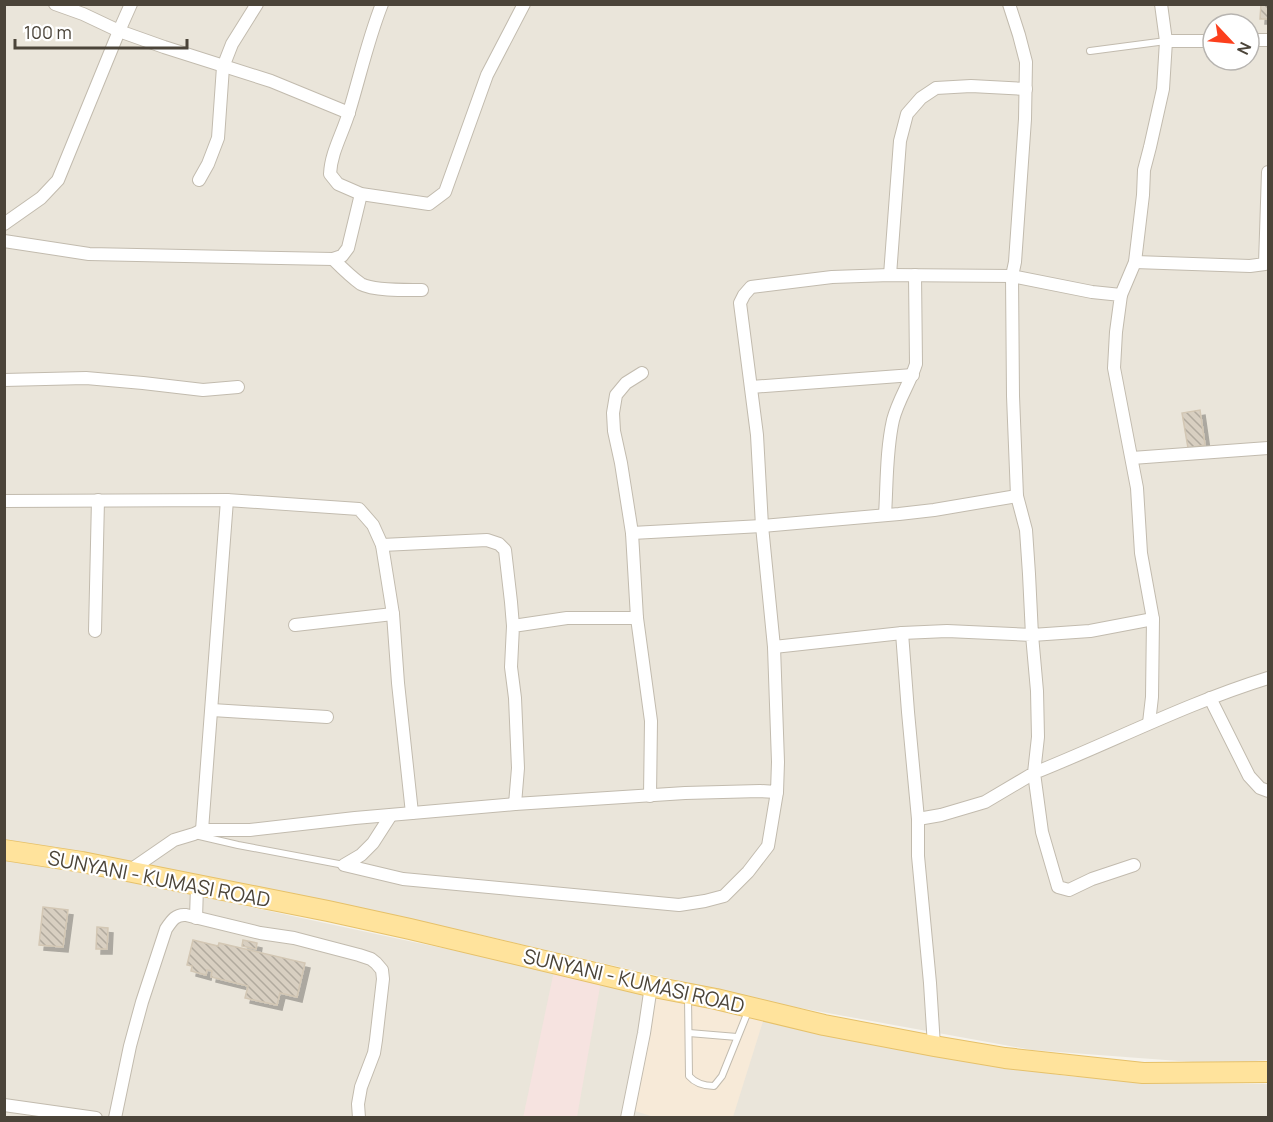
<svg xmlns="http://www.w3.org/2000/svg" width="1273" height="1122" viewBox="0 0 1273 1122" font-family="Manrope,sans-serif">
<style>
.residential{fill:#eae5da;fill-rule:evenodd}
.commercial{fill:#f7ead8}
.medical{fill:#f6e3e0}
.building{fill:url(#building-back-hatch);stroke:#d3c7b4;stroke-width:1.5;filter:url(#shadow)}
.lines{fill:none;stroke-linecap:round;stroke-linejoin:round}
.service-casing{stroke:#c2bbae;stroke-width:8}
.minor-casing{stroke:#c2bbae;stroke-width:14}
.primary-casing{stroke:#e6c16a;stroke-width:22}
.service{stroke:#fff;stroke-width:6}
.minor{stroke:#fff;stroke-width:12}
.primary{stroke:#ffe39c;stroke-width:20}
.labels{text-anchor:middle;stroke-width:4.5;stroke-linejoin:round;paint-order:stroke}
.street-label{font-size:20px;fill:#4b4439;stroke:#fff}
</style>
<defs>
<pattern id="building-back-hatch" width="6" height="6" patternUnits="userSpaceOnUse" patternTransform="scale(1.5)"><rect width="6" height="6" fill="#d8cfc1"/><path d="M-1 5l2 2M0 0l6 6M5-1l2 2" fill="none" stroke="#b1aa9e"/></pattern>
<filter id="shadow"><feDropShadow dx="5" dy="5" stdDeviation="0" flood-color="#0004"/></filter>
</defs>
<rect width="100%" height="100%" fill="#f6f3ec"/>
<g class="residential">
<path d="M 4,5 L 1268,5 L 1268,1060 L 1219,1064 L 1032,1050 L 789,1006 L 477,934 L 121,861 L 5,843 ZM 1213,24 L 1249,24 L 1249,60 L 1213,60 Z"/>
<polygon points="4,858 110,877 418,943 630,986 892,1048 1066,1076 1182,1083 1268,1084 1268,1117 5,1117"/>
</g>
<polygon class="commercial" points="657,993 764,1018 733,1117 654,1117 635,1111"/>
<polygon class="medical" points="554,971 601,981 577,1117 523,1118"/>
<g class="building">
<polygon points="1261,4 1268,4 1268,19 1260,19"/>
<polygon points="1200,410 1205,445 1188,448 1182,413"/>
<polygon points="43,907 68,910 63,947 39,945"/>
<polygon points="97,927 108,928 107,949 96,949"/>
<polygon points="193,940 218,946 219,943 305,963 297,997 280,993 277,1005 245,998 248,986 211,977 212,971 207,970 206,975 191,971 192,966 187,965"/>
<polygon points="243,940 257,943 256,949 242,946"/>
</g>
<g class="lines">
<defs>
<g id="service">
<polyline points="1090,51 1166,41"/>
<polyline points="195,835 238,845 344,865"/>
<path d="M 688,997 L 689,1076 C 695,1083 705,1086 714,1086 L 722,1076 L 749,1009"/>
<polyline points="689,1033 737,1037"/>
</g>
<g id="minor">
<polyline points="55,4 83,14 119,31 164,47 271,81 349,113"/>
<path d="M 382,4 C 368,39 360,76 349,112 C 343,133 331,152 330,174 L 338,184 L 361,194 L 429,204 L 445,192 L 487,75 L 524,4"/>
<polyline points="1009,4 1019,35 1026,62 1025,119 1015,262 1012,276 1013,396 1017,496 1026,530 1029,574 1032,635 1090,631 1153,619"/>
<polyline points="1249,40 1268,40"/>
<polyline points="1166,41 1213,41"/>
<polyline points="199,180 208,164 218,138 223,67 232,44 257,4"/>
<polyline points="4,224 41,198 58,180 119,31 131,4"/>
<polyline points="4,241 89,254 333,259 342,256 348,248 361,194"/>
<path d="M 333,259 C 342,268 351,277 361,284 C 374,291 408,290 422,290"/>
<polyline points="1135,262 1250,266 1265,264 1268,172"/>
<polyline points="890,275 900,141 907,114 921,98 936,88 971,86 1026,89"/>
<polyline points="1121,295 1135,262 1143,195 1144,170 1150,147 1163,89 1166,41 1161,4"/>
<polyline points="642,373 626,383 616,395 613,413 614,431 621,463 632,533 637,618 651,721 650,796"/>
<polyline points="4,380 86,378 143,383 203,390 238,387"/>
<polyline points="751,387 913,375"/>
<polyline points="1132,458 1268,448"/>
<polyline points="4,501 227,500 359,509 373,525 382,545 393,614 398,683 412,813"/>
<path d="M 885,515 C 887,484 886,451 893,420 C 898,400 910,383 916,364 L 915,275"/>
<polyline points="632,533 762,526 899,514 934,510 1017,496"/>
<polyline points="382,545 487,540 499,544 505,550 511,602 513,626"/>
<polyline points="295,625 393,614"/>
<polyline points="95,631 98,500"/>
<polyline points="902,633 908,712 918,819 918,856 930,983 934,1046"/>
<polyline points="1210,698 1249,776 1260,788 1268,791"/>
<polyline points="212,710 327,717"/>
<polyline points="515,804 518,768 515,698 511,667 513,626 567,618 637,618"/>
<polyline points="391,815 373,843 361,855 344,865 403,879 679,905 705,901 724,896 748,872 768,846 777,792"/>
<polyline points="918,819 941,815 985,802 1034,773 1038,737 1037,691 1032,635 947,631 902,633 774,647 762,526 757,435 740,303 744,295 751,287 832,277 890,275 1012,276 1092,292 1121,295 1116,332 1114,368 1137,488 1141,553 1153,619 1152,697 1149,723"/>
<polyline points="202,830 227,500"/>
<path d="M 1134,865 L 1092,879 L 1069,890 L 1058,887 L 1042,832 L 1034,773 C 1112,742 1187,703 1268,678"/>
<polyline points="129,871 174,840 194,834 202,830 250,830 355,818 515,804 685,793 760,791 777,792 778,762 774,647"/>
<polyline points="196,918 197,886"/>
<polyline points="4,1105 96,1118"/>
<path d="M 115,1118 L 130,1046 L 142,1002 L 166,929 C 172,920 176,914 186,915 L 260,933 L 294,938 L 359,955 L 371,959 L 376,963 L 382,970 L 383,979 L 376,1040 L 374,1053 L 361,1087 L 358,1104 L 359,1118"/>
<polyline points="627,1118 644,1033 651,986"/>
</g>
<polyline id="primary" points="4,850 82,862 328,911 410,929 654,987 716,999 824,1025 934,1046 1005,1058 1143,1073 1268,1072"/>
</defs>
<use href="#service" class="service-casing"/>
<use href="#minor" class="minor-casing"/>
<use href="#primary" class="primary-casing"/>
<use href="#service" class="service"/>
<use href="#minor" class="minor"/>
<use href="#primary" class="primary"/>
</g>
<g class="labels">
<g class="street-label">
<text transform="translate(159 879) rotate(11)" y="7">SUNYANI - KUMASI ROAD</text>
<text transform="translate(634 981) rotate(13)" y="7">SUNYANI - KUMASI ROAD</text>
</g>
</g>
<rect width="1273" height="1122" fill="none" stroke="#4b4439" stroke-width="12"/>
<g transform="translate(1231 42) rotate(116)"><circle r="28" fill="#ffffff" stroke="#b7b4b0" stroke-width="1.5"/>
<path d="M0-4.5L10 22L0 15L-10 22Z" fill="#fc3f1d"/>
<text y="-9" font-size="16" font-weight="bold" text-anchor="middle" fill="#4b4439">N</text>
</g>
<path d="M15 39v9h172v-9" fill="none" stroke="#4b4439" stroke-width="3"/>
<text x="24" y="39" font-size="18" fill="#4b4439" stroke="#ffffff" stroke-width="4.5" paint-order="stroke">100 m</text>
</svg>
